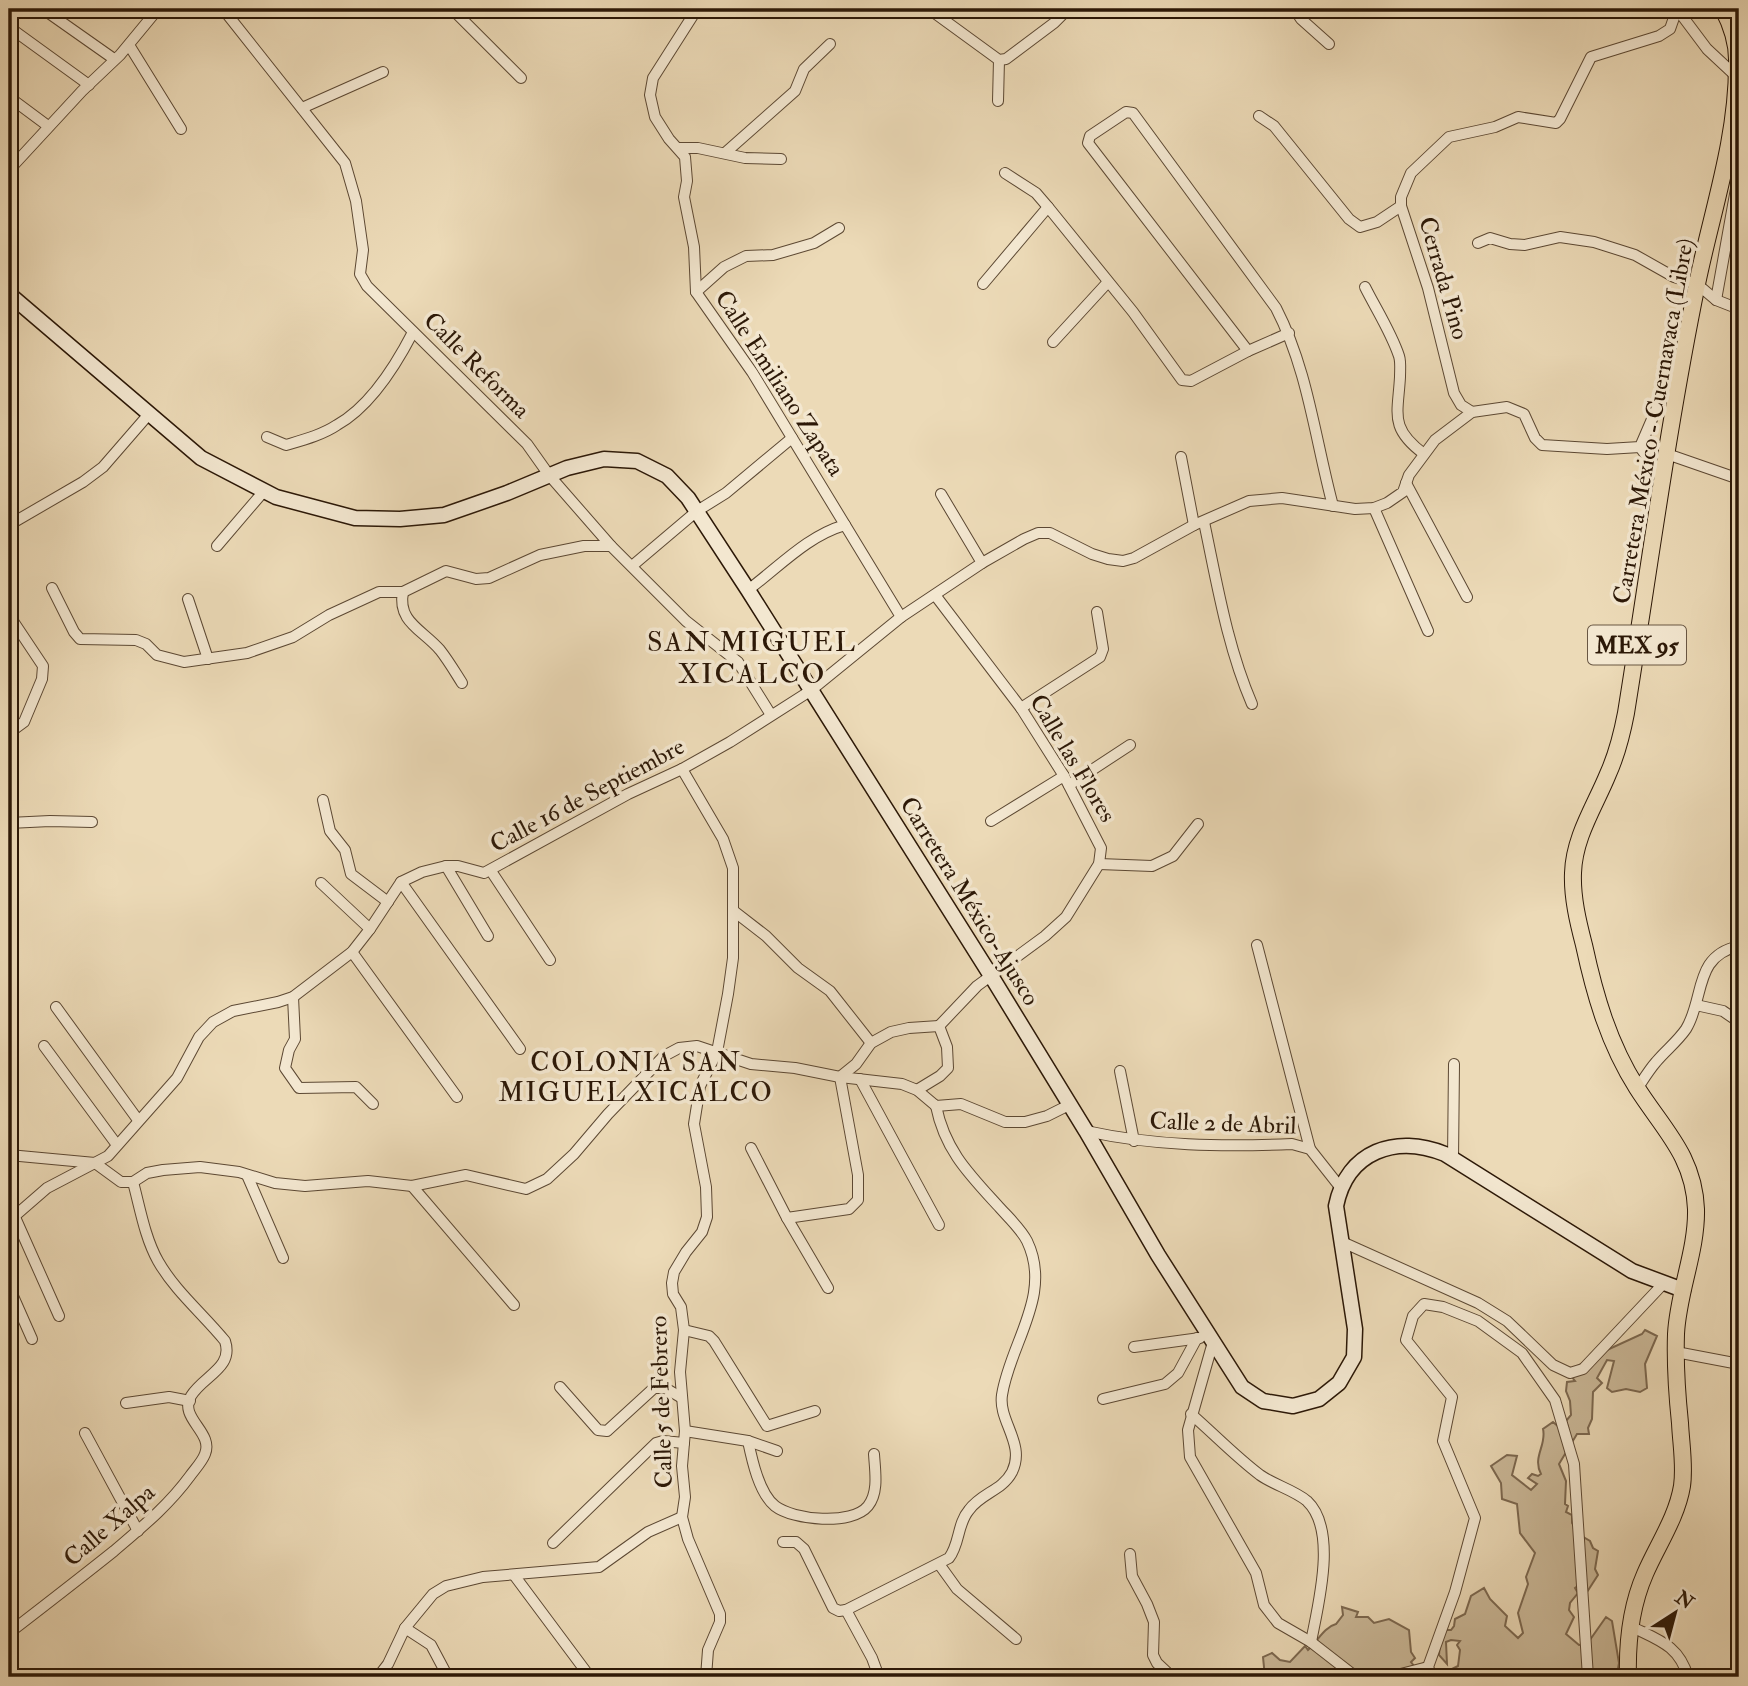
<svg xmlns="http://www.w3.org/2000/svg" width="1748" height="1686" viewBox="0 0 1748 1686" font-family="'IM FELL Double Pica',serif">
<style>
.green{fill:#cbb999;stroke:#7c6850;stroke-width:2}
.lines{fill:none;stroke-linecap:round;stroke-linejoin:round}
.minor-casing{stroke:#5c4833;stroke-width:12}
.secondary-casing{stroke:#2c1807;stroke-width:17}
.primary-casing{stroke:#2c1807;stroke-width:18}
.minor{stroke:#f3e7d0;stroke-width:10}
.secondary{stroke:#f3e7d0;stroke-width:14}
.primary{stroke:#ecdab7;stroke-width:16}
.labels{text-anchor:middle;stroke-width:7;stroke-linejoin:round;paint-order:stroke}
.shield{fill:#f3e7d0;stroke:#685643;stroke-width:2}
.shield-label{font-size:23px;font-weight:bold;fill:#2c1807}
.street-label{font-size:24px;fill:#2c1807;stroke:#f3e7d0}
.neighbourhood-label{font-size:26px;letter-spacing:2px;fill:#2c1807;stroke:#f3e7d0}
.quarter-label{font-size:28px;letter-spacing:2px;fill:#2c1807;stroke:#f3e7d0}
</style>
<rect width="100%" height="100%" fill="#ecdab7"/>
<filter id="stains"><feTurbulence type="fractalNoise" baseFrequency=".00286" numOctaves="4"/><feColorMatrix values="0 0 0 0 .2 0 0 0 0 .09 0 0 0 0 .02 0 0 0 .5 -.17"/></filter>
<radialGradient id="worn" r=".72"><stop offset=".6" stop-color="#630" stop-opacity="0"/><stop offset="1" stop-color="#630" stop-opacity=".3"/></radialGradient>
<path class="green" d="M 1645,1330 L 1657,1336 L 1645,1364 L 1647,1388 L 1640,1392 L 1626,1389 L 1612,1392 L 1607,1388 L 1614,1361 L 1607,1360 L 1597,1378 L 1602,1383 L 1593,1392 L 1592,1419 L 1588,1428 L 1589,1434 L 1577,1434 L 1559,1464 L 1566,1481 L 1565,1504 L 1568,1506 L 1566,1512 L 1572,1515 L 1572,1523 L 1580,1535 L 1590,1541 L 1593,1548 L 1598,1551 L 1595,1569 L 1598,1575 L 1587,1592 L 1579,1585 L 1575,1588 L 1578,1593 L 1570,1603 L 1569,1610 L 1574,1617 L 1566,1634 L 1579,1645 L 1587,1644 L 1606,1617 L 1612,1621 L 1619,1663 L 1617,1674 L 1620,1677 L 1265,1677 L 1263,1657 L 1272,1653 L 1280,1660 L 1290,1662 L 1305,1646 L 1308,1650 C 1317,1642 1324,1627 1336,1624 L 1343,1615 L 1342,1607 L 1358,1612 L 1356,1617 L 1368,1617 L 1374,1623 L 1389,1619 L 1409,1630 L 1411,1652 L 1415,1658 L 1411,1662 L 1418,1671 L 1429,1676 L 1421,1665 L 1427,1661 L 1432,1670 L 1440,1675 L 1458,1666 L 1460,1650 L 1457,1645 L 1460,1641 L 1451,1640 L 1446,1642 L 1447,1664 L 1439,1655 L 1441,1630 L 1451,1630 L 1454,1626 L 1455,1619 L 1465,1614 L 1471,1596 L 1484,1588 L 1490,1599 L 1507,1616 L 1505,1626 L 1518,1638 L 1523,1633 L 1518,1613 L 1528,1584 L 1526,1577 L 1535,1553 L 1520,1533 L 1517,1504 L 1502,1499 L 1501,1483 L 1491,1466 L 1507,1455 L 1517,1456 L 1512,1475 L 1531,1490 L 1537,1484 L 1528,1478 L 1532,1474 L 1538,1476 L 1541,1474 C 1532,1457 1547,1445 1543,1429 L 1553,1422 L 1560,1428 L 1568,1427 L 1566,1421 L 1571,1415 L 1570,1401 L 1566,1391 L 1567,1382 L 1575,1381 L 1568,1372 L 1594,1356 L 1642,1334 Z"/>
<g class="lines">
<defs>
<g id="minor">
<polyline points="43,9 114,59"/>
<polyline points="223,9 345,163 356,201 363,250 360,274 367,286 527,444 549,475 611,546 686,621 738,662 771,715"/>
<polyline points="452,9 521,78"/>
<polyline points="697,9 653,78 650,95 655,117 669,139 685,157 687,181 684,197 694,247 696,292 752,372 901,617"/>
<polyline points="929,9 999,60 1006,59 1054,23 1068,9"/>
<polyline points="1299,9 1297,13 1301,19 1329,44"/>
<polyline points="1677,9 1707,49 1737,77"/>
<polyline points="9,27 89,85"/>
<polyline points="129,45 181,129"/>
<polyline points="9,97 48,126"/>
<polyline points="998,101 999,60"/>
<polyline points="302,108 383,72"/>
<polyline points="1259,116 1274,126 1349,219 1360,227 1377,222 1401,206"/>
<polyline points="678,148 698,148 745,158 781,159"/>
<polyline points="725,153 795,91 804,69 830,44"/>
<polyline points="9,170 82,91 120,55 158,9"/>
<polyline points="1005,173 1036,193 1048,207 1133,312 1182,380 1191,381 1248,351 1289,333"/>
<polyline points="1478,243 1490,238 1510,244 1525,245 1560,237 1594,242 1635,255 1674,277 1697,284 1716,300 1739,309"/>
<polyline points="983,284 1048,207"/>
<path d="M 1365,287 C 1376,309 1391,332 1399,356 C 1401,362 1400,370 1400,377 C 1398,414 1389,428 1424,454"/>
<polyline points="696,292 724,267 746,256 773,255 814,243 839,228"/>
<polyline points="1716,300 1739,172"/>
<polyline points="1053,342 1108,282"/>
<path d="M 1248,351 L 1088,143 L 1090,136 L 1126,112 L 1133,113 L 1276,308 C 1308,370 1315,439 1333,506"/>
<polyline points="1472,412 1461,405 1454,393 1428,288 1401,206 1401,197 1411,173 1449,137 1495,127 1518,117 1556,123 1560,119 1591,57 1659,36 1670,29 1677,9"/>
<path d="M 267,437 L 286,445 C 303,440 322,435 337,425 C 371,406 396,365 413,332"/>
<polyline points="1640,447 1662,478"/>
<polyline points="1667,454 1739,479"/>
<polyline points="1181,457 1194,525"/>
<polyline points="1406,483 1467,597"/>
<polyline points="941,494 982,563"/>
<polyline points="1374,508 1428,631"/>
<path d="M 1204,522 C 1217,583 1227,646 1252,704"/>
<polyline points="9,525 83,482 103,467 149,414"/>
<polyline points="217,546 264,491"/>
<polyline points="632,566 697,511 726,493 792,438"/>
<polyline points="52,588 74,632 80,639 136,640 146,644 157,655 184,662 247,653 293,637 329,615 379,592 403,592 446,571 476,579 489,578 540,555 584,546 611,546"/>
<path d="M 748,590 C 779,567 807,536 845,525"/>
<path d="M 403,592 C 397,622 423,630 440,650 C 448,660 455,672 462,683"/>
<polyline points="935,595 1021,708 1064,776 1101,848 1099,864 1066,917 1045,936 977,986 939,1026"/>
<polyline points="188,599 208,659"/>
<polyline points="9,615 43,666 42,679 24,722 9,733"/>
<polyline points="1021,708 1100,657 1103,649 1097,612"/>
<polyline points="682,769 723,839 733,868 733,958 728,994 717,1052 700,1086 694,1124 706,1187 707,1217 702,1232 686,1252 674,1272 672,1283 673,1294 681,1307 684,1330 680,1372 685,1431 682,1466 685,1497 682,1517 688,1539 720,1614 720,1622 708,1650 706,1677"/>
<polyline points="1069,785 1130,745"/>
<polyline points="323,800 330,831 345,850 351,874 388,902"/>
<polyline points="991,821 1064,776"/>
<polyline points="9,823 50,821 92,822"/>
<polyline points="1099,864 1152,866 1173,856 1198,824"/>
<polyline points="446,866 488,936"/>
<polyline points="491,871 550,960"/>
<polyline points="401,882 520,1049"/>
<polyline points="321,883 370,929"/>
<polyline points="735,912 766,936 798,968 830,991 871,1043"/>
<polyline points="1257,945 1310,1149"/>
<polyline points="352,952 457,1097"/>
<polyline points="293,997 295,1039 289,1050 285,1068 299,1088 356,1087 373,1104"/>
<polyline points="1696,1005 1723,1011 1739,1022"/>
<polyline points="56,1007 138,1120"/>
<polyline points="44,1046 117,1145"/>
<polyline points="1120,1071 1134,1141"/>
<polyline points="860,1079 939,1225"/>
<path d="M 1637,1089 C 1643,1080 1649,1070 1656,1062 C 1666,1050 1677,1042 1686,1029 C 1705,998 1693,956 1739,946"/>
<polyline points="917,1090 940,1076 948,1068 947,1047 939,1026"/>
<path d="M 1086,1131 C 1154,1146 1222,1147 1292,1144 L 1310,1149 L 1340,1187"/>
<polyline points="751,1148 787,1218 828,1288"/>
<polyline points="9,1155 95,1163 121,1182 133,1182 147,1173 163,1170 200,1167 239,1172 275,1183 305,1186 368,1181 412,1186 466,1175 526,1189 547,1179 574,1154 608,1114 664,1056 679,1048 697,1046 751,1064 795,1068 840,1077 902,1084 917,1090 936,1106 961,1104 1005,1122 1025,1122 1047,1116 1069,1105"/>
<polyline points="1453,1159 1454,1064"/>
<polyline points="247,1175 283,1258"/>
<polyline points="412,1186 514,1305"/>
<polyline points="14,1215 59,1316"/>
<polyline points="787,1218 849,1209 858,1200 858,1175 840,1077 856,1064 871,1043 891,1032 909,1028 939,1026"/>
<polyline points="9,1221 47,1188 108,1156 177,1078 199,1037 213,1022 233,1011 278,1002 293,997 352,952 370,929 401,882 422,872 446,866 458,866 484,873 628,794 682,769 730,742 810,691 901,617 982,563 1024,539 1038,533 1050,533 1092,554 1108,559 1123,561 1134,558 1194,525 1249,501 1282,498 1355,509 1374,508 1387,503 1403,492 1409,475 1435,440 1472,412 1507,407 1524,414 1535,438 1542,445 1607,449 1640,447 1662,396 1677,380"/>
<polyline points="1340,1241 1478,1303 1507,1321 1553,1365 1570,1373 1583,1369 1664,1283"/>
<polyline points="9,1287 32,1339"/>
<polyline points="684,1330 709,1336 714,1341 767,1426 815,1411"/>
<polyline points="1213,1342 1188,1430 1190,1457 1256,1573 1264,1605 1278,1623 1311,1642 1356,1677"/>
<polyline points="1134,1347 1200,1338"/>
<polyline points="1676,1352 1739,1364"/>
<polyline points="560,1387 598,1430 607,1431 654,1388 665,1388 682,1398"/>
<polyline points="1103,1399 1165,1384 1178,1373 1197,1338"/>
<polyline points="126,1403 169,1397 190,1401"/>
<path d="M 1191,1414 C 1214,1434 1236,1457 1260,1475 C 1274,1485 1294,1490 1307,1501 C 1338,1530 1318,1605 1311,1642"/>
<polyline points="685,1431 748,1441 777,1451"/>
<polyline points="85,1433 138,1531"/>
<path d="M 748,1441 C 752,1460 759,1493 775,1506 C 793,1520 852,1526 868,1506 C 879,1492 875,1471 874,1454"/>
<polyline points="783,1542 796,1542 804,1549 833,1608 839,1611 846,1610"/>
<polyline points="553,1543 656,1443 663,1441 684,1443"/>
<polyline points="1130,1554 1132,1576 1147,1604 1154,1622 1153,1655 1157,1663 1172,1677"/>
<polyline points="939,1564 957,1589 1016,1639"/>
<polyline points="514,1575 590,1677"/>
<path d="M 1630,1626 C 1658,1640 1679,1645 1688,1677"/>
<polyline points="405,1628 431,1645 448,1677"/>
<path d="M 9,1633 C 44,1606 79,1579 114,1551 C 142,1527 168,1506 190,1476 C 195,1469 202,1462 205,1454 C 214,1432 178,1418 191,1396 C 203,1376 234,1368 225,1341 C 203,1314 175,1291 158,1261 C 145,1238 140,1208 133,1182"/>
<polyline points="378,1677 388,1664 405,1628 433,1594 446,1586 483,1577 599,1567 648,1532 682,1517"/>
<path d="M 879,1677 L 872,1658 L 846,1610 L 949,1558 C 960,1544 957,1524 969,1510 C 981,1493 1002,1491 1012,1472 C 1026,1444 998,1421 1002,1395 C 1010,1343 1053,1295 1027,1241 C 1021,1229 1009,1218 1000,1208 C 970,1175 945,1151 936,1106"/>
<polyline points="1389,1677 1428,1667"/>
<polyline points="1432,1677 1428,1667 1455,1592 1475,1518 1443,1441 1452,1397 1406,1340 1413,1316 1424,1304 1443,1307 1478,1321 1522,1353 1555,1400 1574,1464 1588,1677"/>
</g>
<path id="secondary" d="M 9,294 L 201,458 L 276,497 L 355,518 L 400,519 L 444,515 L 507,493 L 567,468 L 604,459 L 637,461 L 667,476 L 688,498 L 748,590 L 993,979 L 1086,1131 L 1158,1255 L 1242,1387 L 1263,1401 L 1293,1406 L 1319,1399 L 1339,1383 L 1354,1357 L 1355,1329 L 1336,1206 C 1347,1151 1396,1134 1445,1154 L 1632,1271 L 1683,1290"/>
<path id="primary" d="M 1628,1677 C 1627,1642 1631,1606 1645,1574 C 1657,1546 1677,1517 1682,1486 C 1685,1466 1681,1444 1680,1423 C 1677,1394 1675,1363 1676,1334 C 1678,1292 1697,1251 1696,1209 C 1694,1156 1663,1129 1637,1088 C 1609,1044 1595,996 1584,945 C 1578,922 1572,897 1573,873 C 1574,837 1595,806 1608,774 C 1617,754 1622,734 1626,713 C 1649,570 1668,426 1697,284 C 1712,211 1737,140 1737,65 C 1738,45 1732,26 1723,9"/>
</defs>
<use href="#minor" class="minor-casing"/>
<use href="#secondary" class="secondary-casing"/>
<use href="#primary" class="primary-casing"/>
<use href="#minor" class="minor"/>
<use href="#secondary" class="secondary"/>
<use href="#primary" class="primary"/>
</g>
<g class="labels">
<rect class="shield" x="1588" y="625.5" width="98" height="39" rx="5"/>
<g class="shield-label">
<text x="1637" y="653">MEX 95</text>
</g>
<g class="street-label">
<text transform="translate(1444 278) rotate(74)" y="8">Cerrada Pino</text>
<text transform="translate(477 365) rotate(45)" y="8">Calle Reforma</text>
<text transform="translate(780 383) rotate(57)" y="8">Calle Emiliano Zapata</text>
<text transform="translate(1653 421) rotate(-80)" y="8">Carretera México - Cuernavaca (Libre)</text>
<text transform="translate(1073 758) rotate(59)" y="8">Calle las Flores</text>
<text transform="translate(587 795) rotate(-28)" y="8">Calle 16 de Septiembre</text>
<text transform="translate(970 901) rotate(58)" y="8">Carretera México-Ajusco</text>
<text transform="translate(1223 1123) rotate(2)" y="8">Calle 2 de Abril</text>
<text transform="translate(661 1402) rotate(-92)" y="8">Calle 5 de Febrero</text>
<text transform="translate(109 1525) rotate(-41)" y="8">Calle Xalpa</text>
</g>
<g class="neighbourhood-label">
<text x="636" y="1071">COLONIA SAN<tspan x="636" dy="30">MIGUEL XICALCO</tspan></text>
</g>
<g class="quarter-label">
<text x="752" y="651">SAN MIGUEL<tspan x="752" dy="32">XICALCO</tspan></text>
</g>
</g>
<rect width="1748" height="1686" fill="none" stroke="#ecdab7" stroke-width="35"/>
<rect x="10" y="10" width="1727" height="1665" fill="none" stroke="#2c1807" stroke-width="3.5"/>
<rect x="18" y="18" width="1713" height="1651" fill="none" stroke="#2c1807" stroke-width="2"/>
<g transform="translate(1675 1613) rotate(36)" stroke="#f3e7d0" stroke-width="5" paint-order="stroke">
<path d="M0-5L12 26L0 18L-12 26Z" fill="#2c1807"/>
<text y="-10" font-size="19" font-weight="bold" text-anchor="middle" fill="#2c1807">N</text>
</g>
<rect width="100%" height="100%" filter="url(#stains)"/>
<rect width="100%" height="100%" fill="url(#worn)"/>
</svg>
